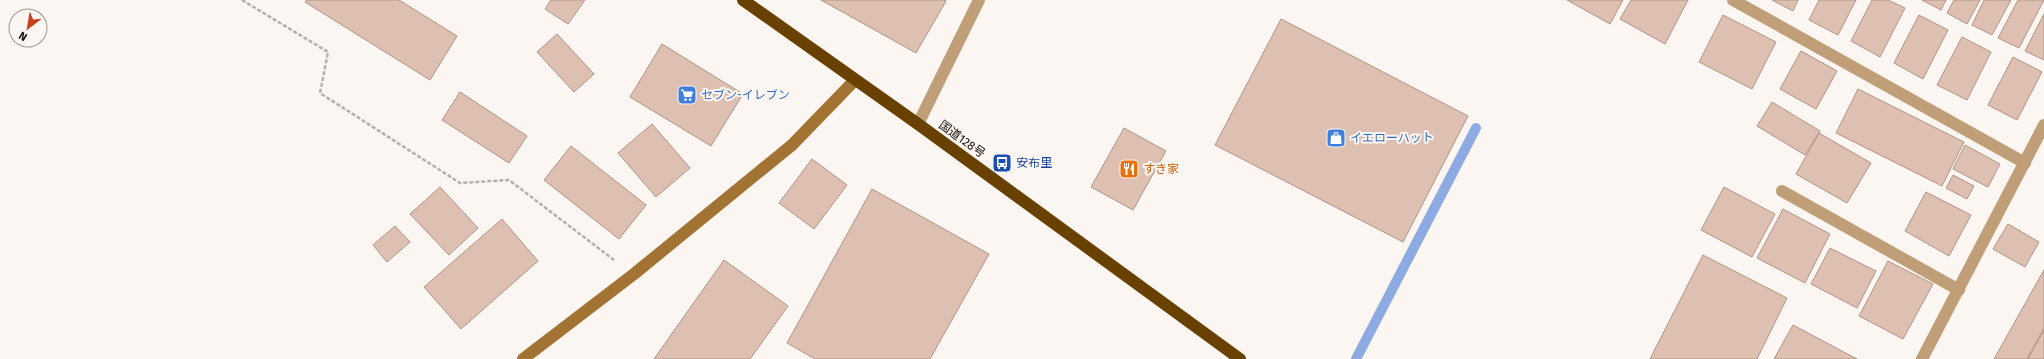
<svg xmlns="http://www.w3.org/2000/svg" width="2044" height="359" viewBox="0 0 2044 359" font-family="'Fira Sans','Noto Sans JP',sans-serif">
<style>
.lines{fill:none;stroke-linecap:round;stroke-linejoin:round}
.stream{stroke:#8dabe2;stroke-width:10}
.building{fill:#dec0b2;stroke:#b09486}
.path{stroke:#b5afaa;stroke-width:2.5;stroke-dasharray:4 2;stroke-linecap:butt}
.street{stroke:#c09f78;stroke-width:12}
.secondary{stroke:#a37333;stroke-width:12}
.highway{stroke:#684100;stroke-width:12}
.labels{text-anchor:middle;stroke-width:4;stroke-linejoin:round;paint-order:stroke}
.shop-label{font-size:12px;fill:#366cbe;stroke:#fcf6f2;text-anchor:start}
.street-label{font-size:12px;fill:#120a05;stroke:#fcf6f2}
.transit-label{font-size:12px;fill:#164399;stroke:#fcf6f2;text-anchor:start}
.food-label{font-size:12px;fill:#c56008;stroke:#fcf6f2;text-anchor:start}
</style>
<rect width="100%" height="100%" fill="#fcf6f2"/>
<g class="lines">
<polyline class="stream" points="1356,359 1476,128"/>
</g>
<g class="building">
<polygon points="307,0 399,0 457,36 430,80 305,2"/>
<polygon points="551,0 585,0 568,24 545,9"/>
<polygon points="821,0 945,0 946,1 916,53"/>
<polygon points="1567,0 1623,0 1610,24"/>
<polygon points="1631,0 1688,0 1665,44 1620,19"/>
<polygon points="1772,0 1798,0 1793,11"/>
<polygon points="1819,0 1856,0 1838,35 1809,20"/>
<polygon points="1872,0 1888,0 1905,8 1880,57 1851,41"/>
<polygon points="1922,0 1946,0 1941,10"/>
<polygon points="1954,0 1980,0 1967,24 1947,13"/>
<polygon points="1984,0 2011,0 1992,35 1972,25"/>
<polygon points="2018,0 2044,0 2019,48 1998,38"/>
<polygon points="2044,14 2044,60 2025,51"/>
<polygon points="1723,15 1776,42 1752,89 1699,62"/>
<polygon points="1919,15 1948,30 1923,79 1894,63"/>
<polygon points="1281,19 1468,116 1403,242 1215,145"/>
<polygon points="557,34 594,74 574,92 537,52"/>
<polygon points="1962,37 1991,52 1967,100 1937,85"/>
<polygon points="662,44 743,94 711,146 630,97"/>
<polygon points="1801,51 1837,71 1816,109 1780,89"/>
<polygon points="2013,57 2042,72 2017,120 1988,105"/>
<polygon points="1858,89 1964,142 1942,186 1836,133"/>
<polygon points="460,92 527,136 509,163 442,120"/>
<polygon points="1772,102 1820,131 1805,155 1757,126"/>
<polygon points="652,124 690,168 656,197 618,153"/>
<polygon points="1124,128 1166,151 1133,210 1091,187"/>
<polygon points="1819,133 1871,163 1847,203 1796,174"/>
<polygon points="1965,145 2000,164 1988,187 1953,169"/>
<polygon points="571,146 646,205 619,239 544,180"/>
<polygon points="812,159 847,185 814,229 779,203"/>
<polygon points="1953,175 1974,186 1967,199 1946,188"/>
<polygon points="440,187 478,228 449,255 410,214"/>
<polygon points="1724,187 1775,214 1752,257 1701,230"/>
<polygon points="872,189 989,254 930,359 815,359 787,343"/>
<polygon points="1926,192 1971,215 1949,256 1905,231"/>
<polygon points="1783,209 1830,234 1805,283 1757,258"/>
<polygon points="502,219 538,261 461,329 424,287"/>
<polygon points="2008,224 2039,242 2025,267 1993,249"/>
<polygon points="395,226 410,242 387,262 373,245"/>
<polygon points="1830,248 1876,271 1857,308 1811,284"/>
<polygon points="1703,255 1787,298 1757,359 1650,359"/>
<polygon points="724,260 788,306 750,359 654,359"/>
<polygon points="1888,261 1933,284 1903,339 1859,316"/>
<polygon points="2044,270 2044,328 2027,359 1994,359"/>
<polygon points="1793,325 1857,359 1774,359"/>
<polygon points="2044,330 2044,359 2028,359"/>
</g>
<g class="lines">
<polyline class="path" points="242,0 328,52 320,93 460,183 509,180 614,260"/>
<g class="street">
<polyline points="1733,0 2025,163"/>
<polyline points="918,124 979,0"/>
<polyline points="1782,191 1959,290"/>
<polyline points="1922,359 2044,125"/>
</g>
<polyline class="secondary" points="523,359 634,274 792,145 855,80"/>
<polyline class="highway" points="743,0 918,124 1240,359"/>
</g>
<defs>
<symbol id="supermarket-square" viewBox="-11 -11 22 22"><rect x="-9" y="-9" width="18" height="18" rx="4" fill="#3f7fe0" stroke="#fcf6f2"/><path d="M-6-5.5h2.5l.6 2H6L4.5 2H-2.5L-4.4-4H-6ZM-1.5 3.2a1.3 1.3 0 1 0 .1 0ZM3 3.2a1.3 1.3 0 1 0 .1 0Z" fill="#fff"/></symbol>
<symbol id="shop-square" viewBox="-11 -11 22 22"><rect x="-9" y="-9" width="18" height="18" rx="4" fill="#3f7fe0" stroke="#fcf6f2"/><path d="M-5-2.5h2.3a2.7 3.5 0 0 1 5.4 0H5L5.5 6h-11ZM-1.5-2.5h3a1.5 2.3 0 0 0-3 0Z" fill="#fff"/></symbol>
<symbol id="bus-square" viewBox="-11 -11 22 22"><rect x="-9" y="-9" width="18" height="18" rx="4" fill="#1a4fb4" stroke="#fcf6f2"/><path d="M-5-6H5V4H4V6H2V4H-2V6H-4V4H-5ZM-3.5-4V0h7V-4ZM-3.5 1.2v1.5H-2V1.2ZM2 1.2v1.5H3.5V1.2Z" fill="#fff"/></symbol>
<symbol id="restaurant-square" viewBox="-11 -11 22 22"><rect x="-9" y="-9" width="18" height="18" rx="4" fill="#e8710a" stroke="#fcf6f2"/><path d="M-5-6h1v4h1v-4h1v4h1v-4h1v5L-1.5 .5V6h-2V.5L-5-1ZM5-6V6H3V1.5H1.5Q1.5-4 5-6Z" fill="#fff"/></symbol>
</defs>
<g fill-rule="evenodd">
<use href="#supermarket-square" x="676" y="84" width="22" height="22"/>
<use href="#shop-square" x="1325" y="127" width="22" height="22"/>
<use href="#bus-square" x="991" y="152" width="22" height="22"/>
<use href="#restaurant-square" x="1118" y="158" width="22" height="22"/>
</g>
<g class="labels">
<g class="shop-label">
<text x="701" y="99">セブン-イレブン</text>
<text x="1350" y="142">イエローハット</text>
</g>
<g class="street-label">
<text transform="translate(962 139) rotate(36)" y="4">国道128号</text>
</g>
<g class="transit-label">
<text x="1016" y="167">安布里</text>
</g>
<g class="food-label">
<text x="1143" y="173">すき家</text>
</g>
</g>
<g transform="translate(28 28) rotate(211)"><circle r="19" fill="#fcf6f2" stroke="#9e9893"/>
<path d="M0-3L7 15L0 10L-7 15Z" fill="#c83f1b"/>
<text y="-6" font-size="11" font-weight="bold" text-anchor="middle" fill="#120a05">N</text>
</g>
</svg>
